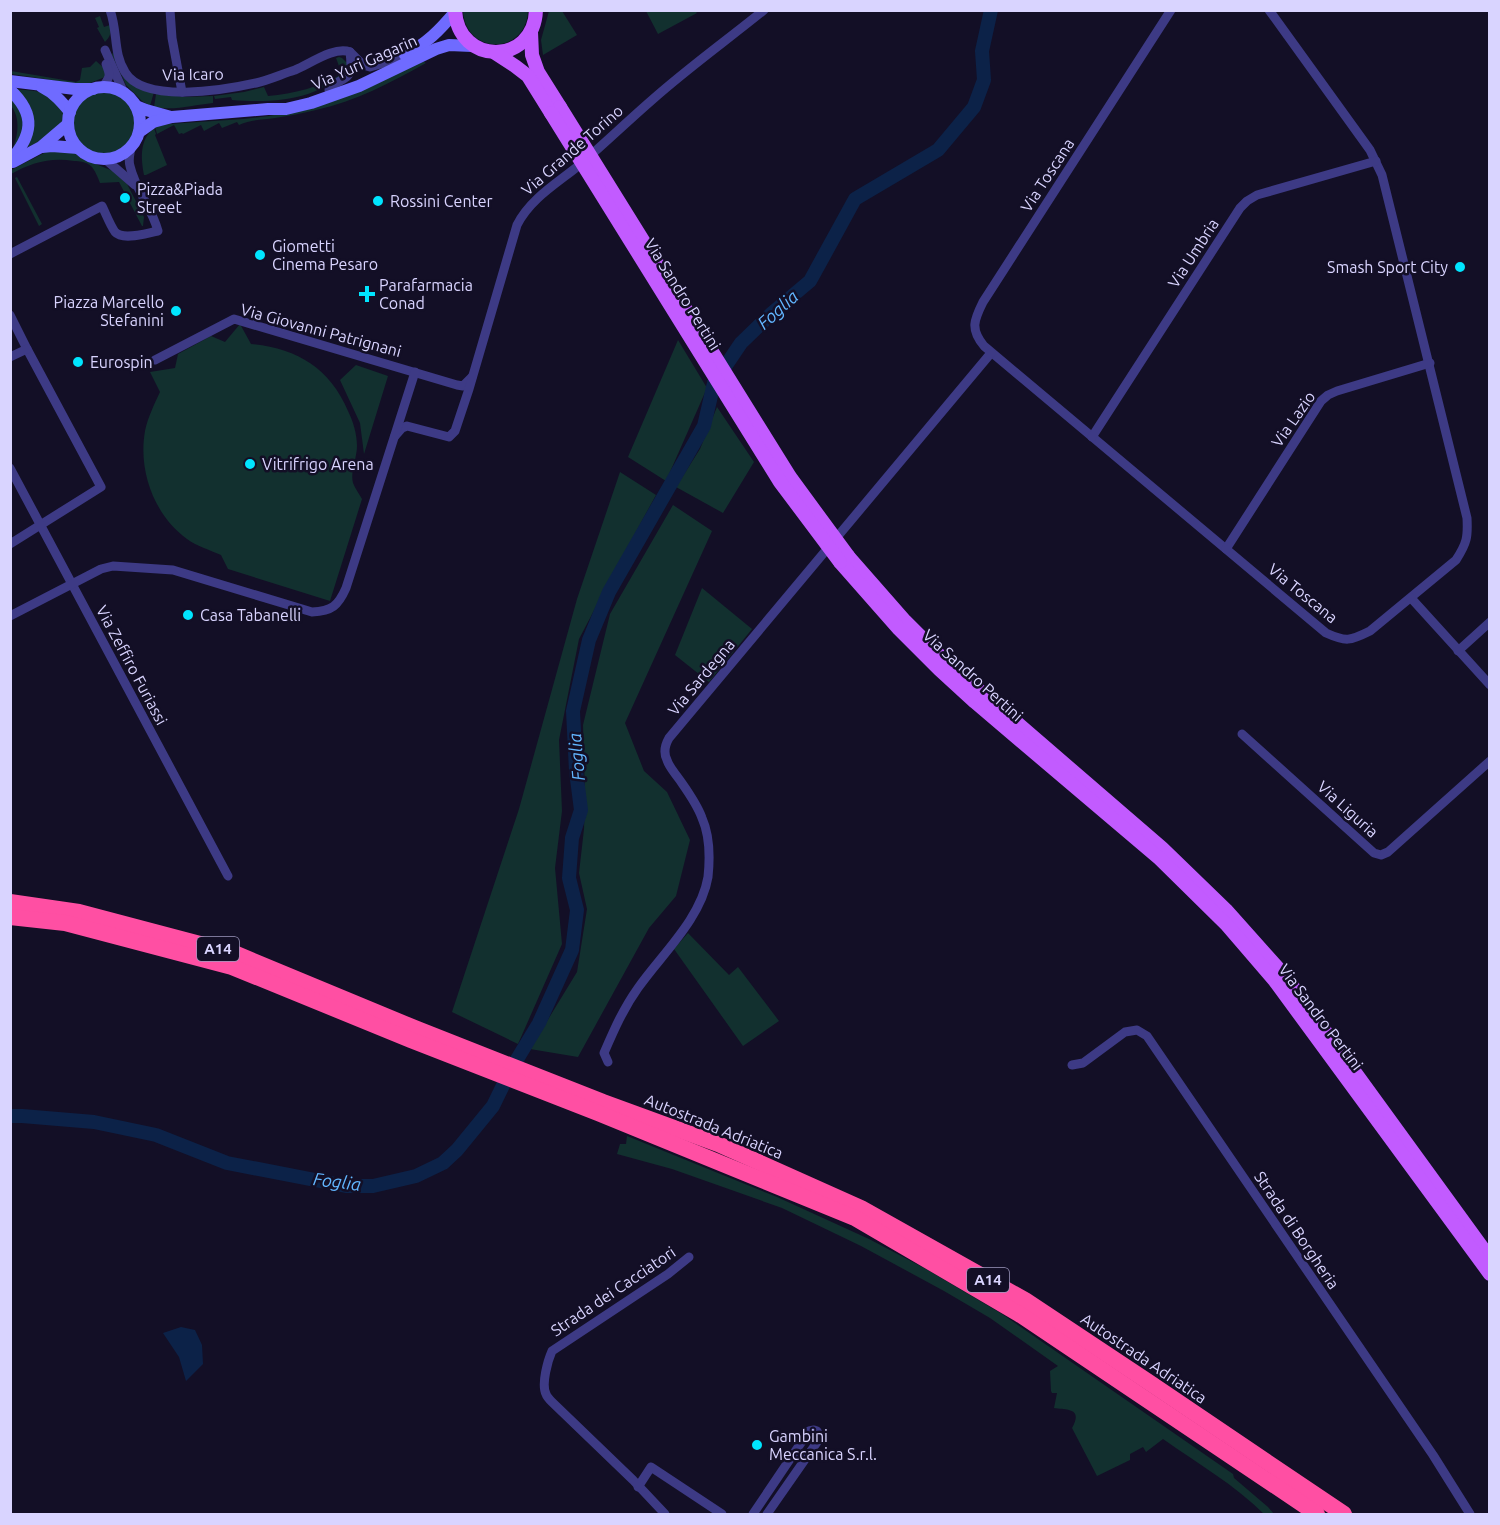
<svg xmlns="http://www.w3.org/2000/svg" width="1500" height="1525" viewBox="0 0 1500 1525" font-family="Ubuntu,sans-serif">
<style>
.green{fill:#12302f}
.water{fill:#0c2248}
.lines{fill:none;stroke-linecap:round;stroke-linejoin:round}
.river{stroke:#0c2248;stroke-width:14}
.street{stroke:#3d3a85;stroke-width:9}
.secondary{stroke:#6f6bff;stroke-width:12}
.primary{stroke:#c25bff;stroke-width:14}
.highway{stroke:#ff4fa3;stroke-width:16}
.primary-bridge{stroke:#c25bff;stroke-width:14}
.poi-dot{fill:#00e5ff;stroke:#130f26;stroke-width:2}
.labels{text-anchor:middle;stroke-width:5;stroke-linejoin:round;paint-order:stroke}
.shield{fill:#130f26;stroke:#9e99be;stroke-width:1.5}
.shield-label{font-size:15px;font-weight:bold;fill:#d9d4ff}
.street-label{font-size:16px;fill:#d9d4ff;stroke:#130f26}
.poi-label{font-size:16px;fill:#d9d4ff;stroke:#130f26;text-anchor:start}
.water-label{font-size:18px;font-style:italic;fill:#62b6ff;stroke:#130f26}
</style>
<rect width="100%" height="100%" fill="#130f26"/>
<g class="green">
<path d="M 528,10 C 527,55 466,56 463,11 Z"/>
<polygon points="549,11 562,11 577,35 543,55 541,40"/>
<polygon points="646,11 695,11 697,13 658,34"/>
<path d="M 100,16 L 104,27 L 110,25 C 112,32 110,37 105,42 L 97,28 L 99,27 L 95,18 Z"/>
<polygon points="113,52 123,76 154,92 150,106 142,101 126,85 112,55"/>
<path d="M 339,57 L 342,58 L 346,62 L 348,62 L 345,74 C 334,81 320,90 308,94 C 284,102 256,102 232,100 L 231,97 L 215,99 L 214,96 L 244,92 L 264,87 L 268,96 C 294,94 319,87 342,74 L 336,58 Z"/>
<path d="M 421,60 L 426,63 C 390,83 356,101 316,110 C 303,113 289,116 275,118 C 263,120 251,119 239,125 L 237,122 L 222,128 L 219,123 L 204,131 L 201,125 L 183,134 L 182,133 L 179,134 L 174,125 L 157,134 L 155,127 L 169,124 L 243,119 L 269,116 L 298,110 Z"/>
<polygon points="96,61 105,69 105,77 85,85 11,74 11,71 76,82 80,80 82,68 90,67"/>
<path d="M 13,89 C 22,90 39,90 46,94 C 50,97 53,101 57,104 C 79,124 38,142 24,149 L 29,137 Z"/>
<circle cx="104" cy="123" r="31"/>
<path d="M 156,94 L 186,97 L 213,96 L 213,103 C 193,105 174,111 154,107 Z"/>
<path d="M 11,96 L 20,106 L 25,132 L 12,150 C 18,137 21,118 11,106 Z"/>
<path d="M 154,128 L 156,134 L 155,135 L 167,165 L 146,175 L 144,175 C 141,159 139,140 154,128 Z"/>
<path d="M 50,150 L 72,151 L 81,158 L 113,171 L 127,184 L 144,217 L 143,226 L 142,226 L 119,182 L 100,183 C 98,178 95,170 91,166 C 87,162 79,161 74,161 C 50,157 31,163 11,174 L 11,170 Z"/>
<polygon points="17,177 42,224 39,226 15,178"/>
<path d="M 240,324 L 251,344 C 296,348 330,368 348,411 C 353,421 357,434 357,446 C 357,458 350,472 353,483 C 355,488 359,494 362,499 L 330,601 L 228,569 L 221,555 C 210,550 196,546 187,539 C 154,515 138,471 145,431 C 148,417 154,405 160,392 L 150,372 L 175,368 L 178,354 L 211,336 L 225,342 Z"/>
<polygon points="678,340 707,388 666,481 628,457"/>
<polygon points="356,365 388,376 364,454 360,423 340,380"/>
<polygon points="717,407 754,462 723,513 676,487 700,449"/>
<polygon points="620,472 656,495 620,561 579,639 559,740 562,811 555,868 562,944 518,1044 452,1012 519,809 577,599"/>
<polygon points="673,505 712,531 625,723 644,771 667,792 690,840 676,896 649,928 578,1057 530,1049 577,972 587,909 579,873 584,829 585,795 583,725 610,614"/>
<polygon points="702,588 752,629 709,682 675,655"/>
<polygon points="688,933 729,975 738,967 779,1021 743,1046 674,949"/>
<path d="M 627,1136 L 777,1197 L 869,1239 L 926,1269 L 1002,1314 L 1233,1474 L 1234,1478 L 1268,1507 L 1274,1514 L 1264,1514 C 1235,1485 1197,1463 1163,1439 L 1146,1452 L 1143,1447 L 1130,1454 L 1130,1460 L 1097,1476 L 1072,1428 C 1083,1408 1068,1410 1054,1408 L 1057,1393 L 1052,1393 L 1051,1391 L 1050,1371 L 1058,1366 L 990,1318 L 944,1291 L 861,1246 L 782,1208 L 672,1169 L 617,1154 L 620,1144 L 626,1144 Z"/>
</g>
<polygon class="water" points="181,1327 195,1330 202,1345 203,1364 186,1381 179,1357 163,1333"/>
<g class="lines">
<polyline class="river" points="10,1116 22,1116 94,1122 156,1135 227,1163 346,1186 373,1186 416,1176 443,1163 457,1150 493,1106 510,1071 539,1023 572,950 577,910 569,878 572,838 581,810 576,771 573,711 589,640 609,592 704,426 714,383 741,343 772,313 810,281 855,199 938,150 974,107 984,80 982,51 991,10"/>
<g class="street">
<path d="M 110,10 C 118,32 113,53 125,72 C 144,104 225,90 256,83 C 269,80 282,74 295,70 C 310,64 334,46 350,52"/>
<polyline points="170,10 172,38 182,92"/>
<path d="M 1171,10 L 983,302 C 974,320 970,329 984,346 L 1326,633 C 1346,642 1350,641 1370,631 L 1456,560 C 1467,543 1468,537 1467,518 L 1382,175 L 1370,150 L 1269,10"/>
<polyline points="105,50 124,93"/>
<polyline points="350,52 363,65 370,67 398,59"/>
<path d="M 103,87 C 110,76 111,77 106,64"/>
<path d="M 329,90 L 330,86 C 351,76 353,76 350,52"/>
<polyline points="105,159 135,185"/>
<path d="M 10,254 L 102,206 C 106,214 110,225 115,232 C 123,241 147,233 158,231 C 152,208 135,189 130,166 C 128,160 130,154 131,147"/>
<polyline points="10,315 27,349 101,487 10,544"/>
<polyline points="10,357 27,349"/>
<polyline points="155,360 234,319 457,385 463,386 472,377"/>
<path d="M 395,436 L 402,428 L 407,426 L 449,437 L 455,431 L 469,389 L 517,225 C 531,197 561,181 583,162 C 607,141 629,120 652,100 C 688,68 727,40 764,10"/>
<polyline points="1092,437 1240,208 1247,201 1257,195 1376,161"/>
<polyline points="10,468 228,876"/>
<polyline points="1226,549 1321,401 1328,395 1337,391 1430,363"/>
<polyline points="1411,598 1490,685"/>
<path d="M 10,616 L 101,569 L 113,566 L 173,570 L 312,612 C 332,611 338,606 346,588 L 415,372"/>
<polyline points="1458,651 1490,622"/>
<polyline points="1242,734 1374,853 1381,855 1388,852 1490,761"/>
<path d="M 608,1062 L 604,1053 C 614,1030 623,1009 638,988 C 661,955 701,919 708,877 C 710,858 710,836 702,818 C 697,804 688,792 679,779 C 675,773 669,767 667,760 C 663,752 665,745 669,738 L 991,353"/>
<polyline points="1072,1065 1083,1063 1125,1032 1137,1030 1147,1036 1433,1455 1470,1514"/>
<polyline points="638,1487 651,1467 722,1514"/>
<path d="M 665,1514 L 633,1480 L 552,1402 C 550,1400 547,1397 546,1394 C 541,1384 548,1360 552,1351 L 668,1274 L 689,1257"/>
<polyline points="753,1514 809,1431 814,1430 817,1431 820,1438 767,1514"/>
</g>
<g class="secondary">
<path d="M 405,55 C 427,43 439,31 455,12"/>
<polyline points="10,81 75,89 93,89"/>
<path d="M 42,87 C 54,93 61,101 70,112"/>
<circle cx="104" cy="123" r="36"/>
<path d="M 10,90 C 37,115 32,136 10,161"/>
<polyline points="136,106 146,110 171,117"/>
<polyline points="139,132 153,122 172,117 268,109 286,109 311,103 359,86 436,49 449,45 472,46"/>
<polyline points="42,147 52,146 78,148"/>
<polyline points="13,162 41,147 68,124"/>
</g>
<g class="primary">
<path d="M 455,10 C 458,66 534,66 536,10"/>
<polyline points="531,32 532,55 538,72 560,107"/>
<polyline points="495,53 515,66 528,76 551,113"/>
<polyline points="848,556 905,621 944,660 1162,848 1226,910 1285,976 1490,1258"/>
<polyline points="840,562 899,629 939,669 975,702 1160,859 1226,924 1275,981 1490,1274"/>
</g>
<g class="highway">
<polyline points="10,902 79,912 234,953 417,1029 603,1102 718,1144 861,1208 1025,1300 1150,1383 1344,1514"/>
<polyline points="10,917 65,923 232,967 411,1040 598,1113 855,1218 1019,1314 1317,1514"/>
</g>
<g class="primary-bridge">
<polyline points="560,107 790,477 848,556"/>
<polyline points="551,113 780,482 840,562"/>
</g>
</g>
<g class="poi-dot">
<circle cx="125" cy="198" r="6"/>
<circle cx="378" cy="201" r="6"/>
<circle cx="260" cy="255" r="6"/>
<circle cx="1460" cy="267" r="6"/>
<path d="M364 285h6v6h6v6h-6v6h-6v-6h-6v-6h6z"/>
<circle cx="176" cy="311" r="6"/>
<circle cx="78" cy="362" r="6"/>
<circle cx="250" cy="464" r="6"/>
<circle cx="188" cy="615" r="6"/>
<circle cx="757" cy="1445" r="6"/>
</g>
<g class="labels">
<g class="shield">
<rect x="197" y="937" width="42" height="24" rx="4.5"/>
<rect x="967" y="1268" width="42" height="24" rx="4.5"/>
</g>
<g class="shield-label">
<text x="218" y="954">A14</text>
<text x="988" y="1285">A14</text>
</g>
<g class="street-label">
<text transform="translate(364 62) rotate(-24)" y="6">Via Yuri Gagarin</text>
<text transform="translate(193 74) rotate(-1)" y="6">Via Icaro</text>
<text transform="translate(572 150) rotate(-41)" y="6">Via Grande Torino</text>
<text transform="translate(1047 175) rotate(-57)" y="6">Via Toscana</text>
<text transform="translate(1193 253) rotate(-57)" y="6">Via Umbria</text>
<text transform="translate(683 294) rotate(58)" y="6">Via Sandro Pertini</text>
<text transform="translate(321 330) rotate(15)" y="6">Via Giovanni Patrignani</text>
<text transform="translate(1293 419) rotate(-55)" y="6">Via Lazio</text>
<text transform="translate(1303 593) rotate(39)" y="6">Via Toscana</text>
<text transform="translate(132 665) rotate(62)" y="6">Via Zeffiro Furiassi</text>
<text transform="translate(973 675) rotate(42)" y="6">Via Sandro Pertini</text>
<text transform="translate(701 677) rotate(-50)" y="6">Via Sardegna</text>
<text transform="translate(1348 809) rotate(42)" y="6">Via Liguria</text>
<text transform="translate(1321 1017) rotate(53)" y="6">Via Sandro Pertini</text>
<text transform="translate(714 1126) rotate(22)" y="6">Autostrada Adriatica</text>
<text transform="translate(1297 1230) rotate(56)" y="6">Strada di Borgheria</text>
<text transform="translate(613 1291) rotate(-34)" y="6">Strada dei Cacciatori</text>
<text transform="translate(1144 1358) rotate(34)" y="6">Autostrada Adriatica</text>
</g>
<g class="poi-label">
<text x="137" y="195">Pizza&amp;Piada<tspan x="137" dy="18">Street</tspan></text>
<text x="390" y="207">Rossini Center</text>
<text x="272" y="252">Giometti<tspan x="272" dy="18">Cinema Pesaro</tspan></text>
<text x="1448" y="273" text-anchor="end">Smash Sport City</text>
<text x="379" y="291">Parafarmacia<tspan x="379" dy="18">Conad</tspan></text>
<text x="164" y="308" text-anchor="end">Piazza Marcello<tspan x="164" dy="18">Stefanini</tspan></text>
<text x="90" y="368">Eurospin</text>
<text x="262" y="470">Vitrifrigo Arena</text>
<text x="200" y="621">Casa Tabanelli</text>
<text x="769" y="1442">Gambini<tspan x="769" dy="18">Meccanica S.r.l.</tspan></text>
</g>
<g class="water-label">
<text transform="translate(778 310) rotate(-42)" y="6">Foglia</text>
<text transform="translate(577 757) rotate(-95)" y="6">Foglia</text>
<text transform="translate(337 1182) rotate(7)" y="6">Foglia</text>
</g>
</g>
<rect width="1500" height="1525" fill="none" stroke="#d9d4ff" stroke-width="24"/>
</svg>
